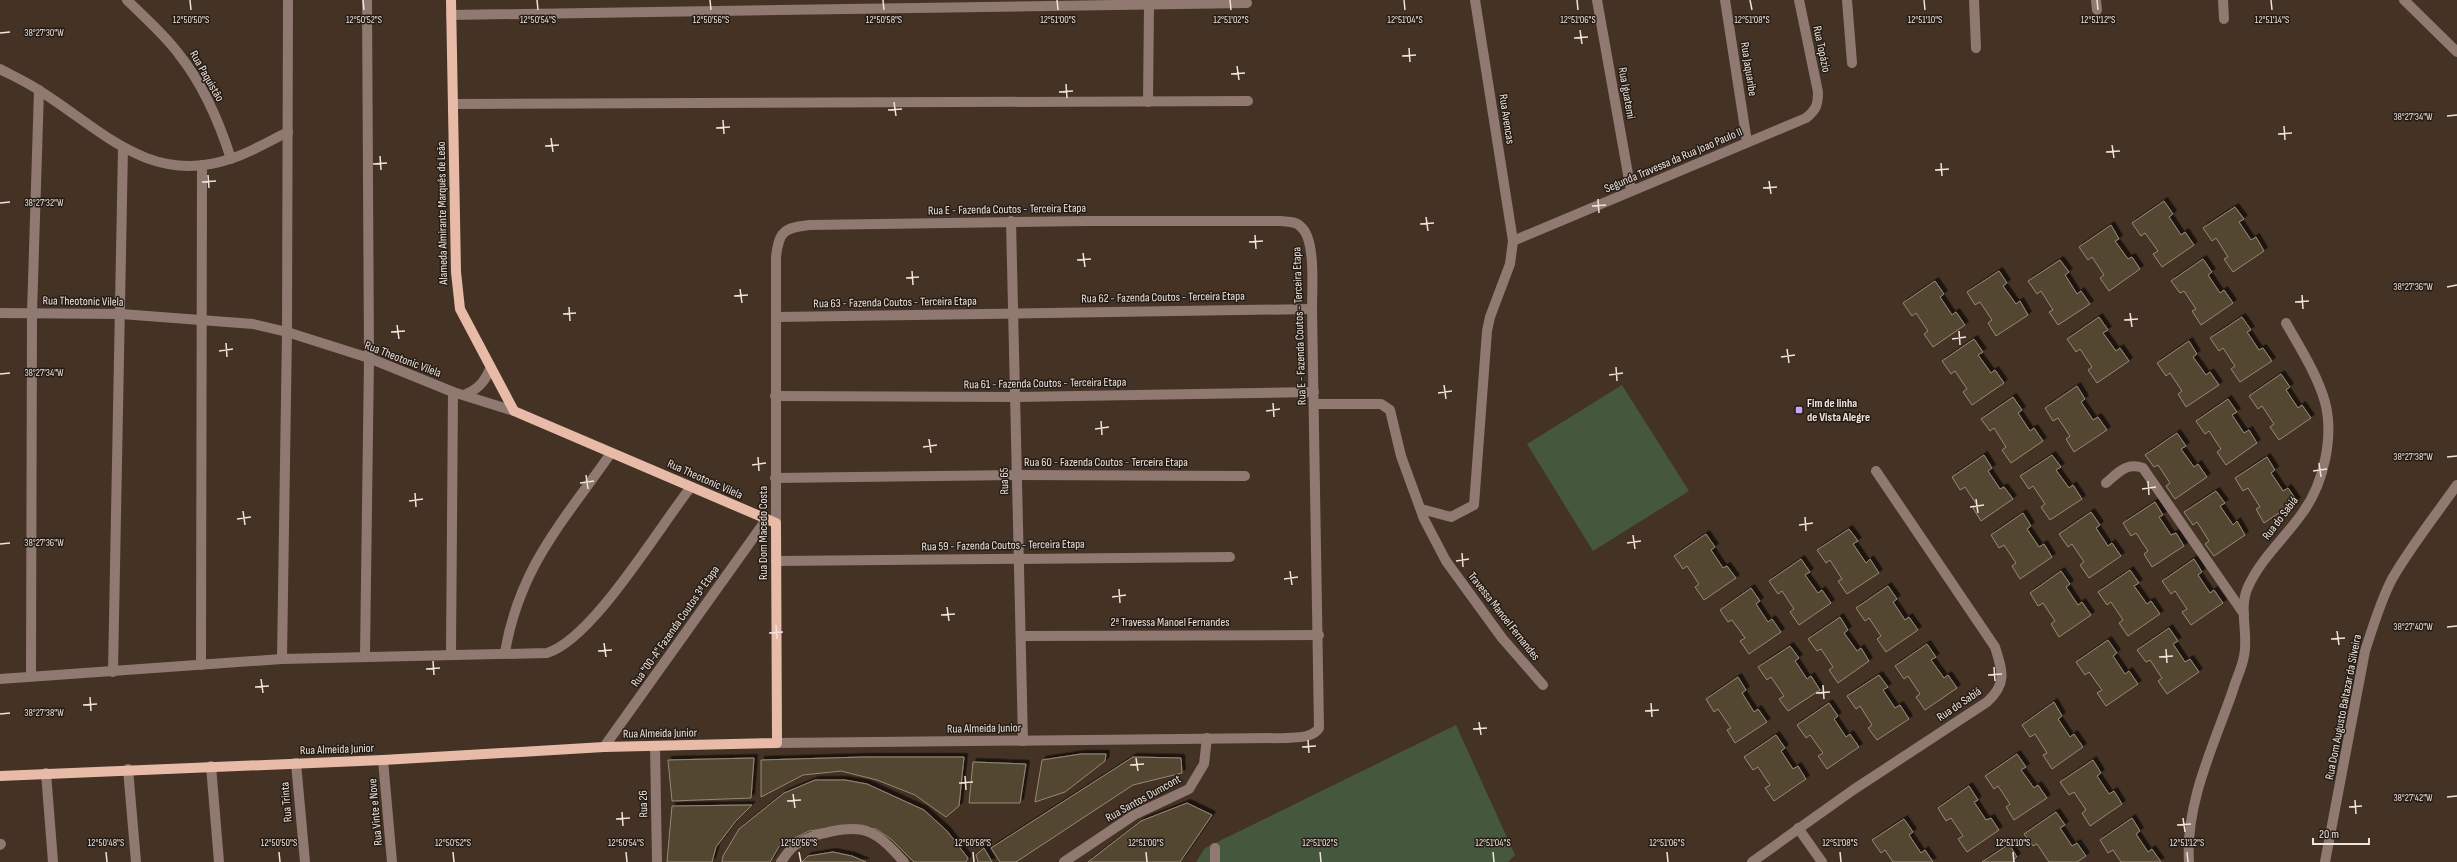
<svg xmlns="http://www.w3.org/2000/svg" width="2457" height="862" viewBox="0 0 2457 862" font-family="'Sofia Sans Condensed',sans-serif">
<style>
.green{fill:#45573c}
.building{fill:#524633;stroke:#978975;filter:url(#shadow)}
.lines{fill:none;stroke-linecap:round;stroke-linejoin:round}
.minor{stroke:#8f7970;stroke-width:10}
.major{stroke:#e8bba8;stroke-width:10}
.ticks{fill:none;stroke:#efe3db;stroke-width:1.5}
.poi-dot{fill:#c5a7f1;stroke:#241c16;stroke-width:1.5}
.labels{text-anchor:middle;stroke-width:3;stroke-linejoin:round;paint-order:stroke}
.street-label{font-size:12px;fill:#efe3db;stroke:#241c16}
.poi-label{font-size:12px;font-weight:bold;fill:#efe3db;stroke:#241c16;text-anchor:start}
.ticks-label{font-size:10px;text-anchor:middle;fill:#efe3db;stroke:#241c16;stroke-width:3;stroke-linejoin:round;paint-order:stroke}
</style>
<defs>
<filter id="shadow"><feDropShadow dx="3.5" dy="-3.5" stdDeviation="0" flood-color="#0009"/></filter>
</defs>
<rect width="100%" height="100%" fill="#443225"/>
<g class="green">
<polygon points="1622,385 1689,491 1593,551 1527,444"/>
<polygon points="1456,725 1515,855 1508,862 1196,862 1205,848"/>
</g>
<g class="building">
<polygon points="2164,201 2173,214 2169,217 2181,235 2185,232 2194,245 2162,267 2153,254 2158,251 2145,233 2141,236 2132,223"/>
<polygon points="2235,207 2244,219 2239,222 2251,240 2256,237 2264,251 2233,272 2224,259 2228,257 2216,238 2212,241 2203,228"/>
<polygon points="2111,225 2119,239 2115,241 2128,259 2132,257 2140,269 2109,291 2100,278 2104,275 2092,257 2088,260 2079,247"/>
<polygon points="2203,259 2212,272 2208,275 2220,293 2224,290 2233,303 2201,325 2192,311 2196,309 2184,291 2180,293 2171,281"/>
<polygon points="2060,260 2069,272 2065,275 2077,294 2081,291 2090,304 2058,325 2049,312 2053,310 2041,291 2037,294 2028,281"/>
<polygon points="1999,271 2007,283 2003,286 2016,304 2020,301 2028,315 1996,336 1988,323 1992,320 1980,302 1975,305 1967,292"/>
<polygon points="1935,281 1944,294 1940,297 1952,315 1956,312 1965,325 1933,347 1924,334 1928,331 1916,313 1912,316 1903,303"/>
<polygon points="2099,317 2108,330 2103,333 2116,351 2120,348 2129,361 2097,383 2088,370 2092,367 2080,349 2076,352 2067,339"/>
<polygon points="2242,317 2251,330 2247,332 2259,350 2263,348 2272,361 2240,382 2231,369 2235,366 2223,348 2219,351 2210,338"/>
<polygon points="1974,339 1983,352 1978,355 1991,373 1995,370 2004,383 1972,405 1963,392 1967,389 1955,371 1951,374 1942,361"/>
<polygon points="2189,341 2197,354 2193,357 2206,375 2210,372 2219,385 2186,407 2178,394 2182,391 2170,373 2166,376 2157,363"/>
<polygon points="2281,374 2290,387 2286,390 2298,408 2302,405 2311,418 2279,440 2270,427 2274,424 2262,406 2258,409 2249,396"/>
<polygon points="2077,386 2085,399 2081,402 2093,420 2098,417 2107,430 2074,452 2066,439 2070,436 2058,418 2053,421 2045,408"/>
<polygon points="2013,397 2022,410 2018,413 2030,431 2034,428 2043,441 2011,463 2002,450 2006,447 1994,428 1990,431 1981,419"/>
<polygon points="2228,399 2237,412 2232,415 2244,433 2249,430 2257,443 2226,465 2217,452 2221,449 2209,431 2205,434 2196,421"/>
<polygon points="2177,433 2186,446 2181,449 2194,467 2198,464 2207,477 2175,499 2166,486 2170,483 2158,465 2154,467 2145,455"/>
<polygon points="1984,455 1992,468 1988,471 2000,489 2004,487 2013,499 1981,521 1973,508 1977,505 1965,487 1960,490 1952,477"/>
<polygon points="2052,455 2061,467 2056,470 2069,488 2073,485 2082,499 2050,520 2041,507 2045,504 2033,486 2029,489 2020,476"/>
<polygon points="2267,457 2275,470 2271,473 2283,491 2288,488 2297,501 2264,523 2256,509 2260,507 2248,488 2243,491 2235,478"/>
<polygon points="2216,491 2225,503 2220,506 2233,525 2237,521 2245,535 2214,556 2205,544 2209,541 2197,522 2193,525 2184,512"/>
<polygon points="2155,502 2163,515 2159,517 2171,535 2176,533 2184,546 2152,567 2144,554 2148,551 2136,533 2131,536 2123,523"/>
<polygon points="2091,512 2100,525 2096,528 2108,546 2112,543 2121,556 2089,578 2080,565 2084,562 2072,544 2068,547 2059,534"/>
<polygon points="2023,513 2031,526 2027,529 2039,547 2044,544 2052,557 2020,579 2012,566 2016,563 2004,545 1999,548 1991,535"/>
<polygon points="1849,529 1858,541 1853,544 1866,563 1870,559 1879,573 1847,594 1838,581 1842,579 1830,560 1826,563 1817,550"/>
<polygon points="1706,534 1715,547 1711,550 1723,568 1727,566 1736,578 1704,600 1695,587 1699,584 1687,566 1683,569 1674,556"/>
<polygon points="1801,559 1810,572 1805,575 1818,593 1822,590 1831,603 1799,625 1790,612 1794,609 1782,591 1778,594 1769,581"/>
<polygon points="2194,559 2202,572 2198,575 2210,593 2214,590 2223,603 2191,625 2182,612 2187,609 2175,591 2171,594 2162,581"/>
<polygon points="2130,570 2139,583 2134,586 2147,604 2151,601 2160,614 2128,636 2119,623 2123,620 2111,602 2107,605 2098,592"/>
<polygon points="2061,571 2070,584 2066,587 2078,605 2082,602 2091,615 2059,637 2051,624 2055,621 2043,603 2038,606 2030,593"/>
<polygon points="1888,586 1897,599 1893,602 1905,620 1909,617 1918,630 1886,652 1877,639 1881,636 1869,618 1865,621 1856,608"/>
<polygon points="1751,588 1760,601 1756,604 1768,622 1772,619 1781,632 1749,654 1740,641 1745,638 1732,620 1728,622 1720,610"/>
<polygon points="1840,617 1848,630 1844,633 1857,651 1861,648 1869,661 1838,683 1829,670 1833,667 1821,649 1817,651 1808,639"/>
<polygon points="2169,628 2178,641 2173,644 2185,662 2190,659 2199,672 2167,694 2158,681 2162,678 2150,660 2146,662 2137,650"/>
<polygon points="2108,640 2117,653 2113,656 2125,674 2129,671 2138,684 2106,706 2097,693 2102,690 2089,672 2085,675 2076,662"/>
<polygon points="1927,644 1936,657 1931,660 1944,678 1948,675 1957,688 1925,710 1916,697 1920,694 1908,676 1904,679 1895,666"/>
<polygon points="1790,646 1799,658 1795,661 1807,679 1811,676 1820,690 1788,711 1779,699 1784,696 1771,677 1767,680 1758,667"/>
<polygon points="1879,675 1888,687 1883,690 1895,708 1900,705 1909,719 1877,740 1868,728 1872,725 1860,706 1856,709 1847,696"/>
<polygon points="1738,677 1746,690 1742,693 1754,712 1758,709 1767,722 1735,743 1727,730 1731,728 1718,709 1714,712 1706,699"/>
<polygon points="2054,702 2062,716 2058,719 2070,737 2074,734 2083,747 2052,769 2043,755 2047,753 2035,734 2030,737 2022,725"/>
<polygon points="1829,703 1838,716 1834,719 1846,737 1850,734 1859,747 1827,769 1818,756 1823,753 1810,735 1806,738 1797,725"/>
<polygon points="1776,735 1785,748 1781,751 1793,769 1798,766 1806,779 1774,801 1765,788 1770,785 1758,767 1753,770 1744,757"/>
<polygon points="1081,754 1106,754 1105,761 1065,792 1035,802 1042,760"/>
<polygon points="2017,754 2026,767 2021,770 2034,788 2038,785 2047,798 2014,820 2006,807 2010,804 1998,786 1994,789 1985,776"/>
<polygon points="863,757 964,757 959,806 946,817 915,795 877,780 841,771 803,775 761,797 761,760"/>
<polygon points="1133,757 1181,758 1182,773 1133,785 1016,862 1000,862 991,848"/>
<polygon points="754,758 751,798 672,801 668,760"/>
<polygon points="2093,760 2101,773 2097,776 2109,794 2114,791 2122,804 2090,826 2082,813 2086,810 2074,792 2069,795 2060,782"/>
<polygon points="973,762 1026,764 1020,803 969,803"/>
<polygon points="815,780 845,780 867,784 924,810 947,831 968,858 966,862 914,862 891,839 876,829 829,828 809,831 780,845 770,862 722,862 723,856 739,829 784,793"/>
<polygon points="1969,786 1978,800 1974,802 1986,820 1991,818 1999,830 1967,852 1958,839 1963,836 1951,818 1946,821 1938,808"/>
<polygon points="1187,803 1212,815 1180,862 1088,862 1141,821"/>
<polygon points="752,805 735,822 716,847 712,862 667,862 672,806"/>
<polygon points="2056,812 2065,825 2060,828 2072,846 2077,843 2086,856 2077,862 2049,862 2037,844 2033,846 2024,834"/>
<polygon points="2132,818 2140,831 2136,834 2148,852 2152,849 2161,862 2121,862 2113,850 2108,853 2100,840"/>
<polygon points="1904,819 1913,832 1909,835 1921,853 1925,850 1933,862 1893,862 1885,850 1881,853 1872,840"/>
<polygon points="2009,844 2017,857 2013,860 2014,862 1982,862"/>
<polygon points="984,848 992,862 978,862 976,855"/>
<polygon points="833,852 852,856 866,862 802,862 808,856"/>
</g>
<g class="lines">
<g class="minor">
<path d="M 127,0 C 144,17 164,34 178,53 C 203,84 219,121 231,159"/>
<polyline points="1597,0 1631,191"/>
<polyline points="1725,0 1747,142"/>
<polyline points="1847,0 1852,63"/>
<polyline points="1974,0 1976,48"/>
<polyline points="2096,0 2097,10"/>
<polyline points="2223,0 2224,19"/>
<polyline points="2404,0 2457,52"/>
<polyline points="451,15 1247,3"/>
<path d="M 0,69 C 13,76 27,82 40,91 C 102,130 150,186 230,159 C 250,153 269,141 288,132"/>
<polyline points="1148,102 1149,4"/>
<polyline points="454,104 1248,101"/>
<polyline points="1011,221 1023,741"/>
<path d="M 1513,241 L 1806,118 C 1816,110 1818,105 1818,92 L 1799,0"/>
<polyline points="0,313 121,314 253,324 287,332 369,358 453,392 514,411"/>
<polyline points="776,317 1312,309"/>
<path d="M 464,395 C 478,389 484,383 490,369"/>
<polyline points="775,396 1015,397 1314,392"/>
<polyline points="1315,404 1381,404 1390,410 1401,456 1424,519 1446,561 1502,638 1543,685"/>
<polyline points="775,478 1017,475 1245,476"/>
<path d="M 2106,483 C 2118,473 2126,462 2143,468 L 2244,614"/>
<polyline points="1421,509 1451,517 1474,505 1487,331 1490,317 1510,264 1513,241 1475,0"/>
<path d="M 776,523 L 776,257 C 779,231 784,228 809,225 L 1087,221 L 1281,221 C 1288,222 1296,221 1301,227 C 1316,239 1312,290 1312,309 L 1319,728 C 1312,739 1295,737 1284,738 L 777,743"/>
<polyline points="776,561 1230,557"/>
<polyline points="1021,636 1319,635"/>
<path d="M 505,652 C 520,566 563,522 611,453"/>
<polyline points="451,654 453,392"/>
<polyline points="365,655 369,358 367,0"/>
<polyline points="282,659 287,332 288,0"/>
<polyline points="201,665 202,165"/>
<polyline points="113,672 123,148"/>
<polyline points="31,676 32,313 39,90"/>
<path d="M 0,679 L 282,659 L 547,653 C 593,639 659,527 691,487"/>
<polyline points="655,746 657,862"/>
<polyline points="604,747 766,520"/>
<polyline points="383,760 392,862"/>
<polyline points="296,763 305,862"/>
<polyline points="211,766 219,862"/>
<polyline points="128,769 136,862"/>
<polyline points="46,773 53,862"/>
<polyline points="1798,828 1822,862"/>
<polyline points="0,845 1,844"/>
<polyline points="1215,848 1215,862"/>
<path d="M 781,862 C 786,855 790,848 797,844 C 812,834 852,824 869,832 C 883,838 894,851 904,862"/>
<polyline points="1064,862 1134,815 1189,789 1204,764 1207,738"/>
<path d="M 1752,862 L 1853,790 L 1987,702 C 2007,684 2003,672 1995,647 L 1876,471"/>
<path d="M 2189,862 C 2185,803 2214,745 2233,690 C 2236,679 2242,668 2244,656 C 2249,634 2238,609 2248,587 C 2261,558 2286,537 2303,512 C 2324,483 2334,436 2325,402 C 2317,374 2300,348 2286,323"/>
<path d="M 2325,862 L 2365,651 C 2373,627 2380,602 2392,579 C 2411,546 2435,516 2457,485"/>
</g>
<polyline class="major" points="0,776 383,760 604,747 777,743 776,523 514,411 460,309 456,272 451,0"/>
</g>
<path class="ticks" d="M 190,0 L 191,10M 363,0 L 364,10M 537,0 L 538,10M 710,0 L 711,10M 883,0 L 884,10M 1057,0 L 1058,10M 1230,0 L 1231,10M 1404,0 L 1405,10M 1577,0 L 1578,10M 1750,0 L 1752,10M 1924,0 L 1925,10M 2097,0 L 2098,10M 2271,0 L 2272,10M 1580,30 L 1582,44M 0,33 L 10,32M 1574,38 L 1588,37M 1409,48 L 1410,62M 1402,56 L 1416,55M 1237,66 L 1239,80M 1231,74 L 1245,73M 1066,84 L 1067,98M 1059,92 L 1073,91M 894,102 L 896,116M 888,110 L 902,109M 2447,116 L 2457,115M 723,120 L 724,134M 2284,126 L 2285,140M 716,128 L 730,127M 2278,134 L 2292,133M 551,138 L 553,152M 2112,145 L 2114,158M 545,146 L 559,145M 2106,152 L 2120,151M 380,156 L 381,170M 1941,163 L 1942,176M 373,164 L 387,163M 1935,170 L 1949,169M 208,175 L 209,188M 1769,181 L 1771,194M 202,182 L 216,181M 1763,188 L 1777,187M 1598,199 L 1599,213M 0,203 L 10,202M 1592,206 L 1606,205M 1426,217 L 1428,231M 1420,224 L 1434,223M 1255,235 L 1256,249M 1249,242 L 1263,241M 1083,253 L 1085,267M 1077,260 L 1091,259M 912,271 L 913,285M 906,278 L 919,277M 2447,287 L 2457,285M 740,289 L 742,303M 2302,295 L 2303,309M 734,296 L 748,295M 2295,302 L 2309,301M 569,307 L 570,321M 2130,313 L 2132,327M 563,314 L 576,313M 2124,320 L 2138,319M 397,325 L 399,339M 1959,331 L 1960,345M 391,332 L 405,331M 1952,339 L 1966,337M 226,343 L 227,357M 1787,349 L 1789,363M 219,351 L 233,349M 1781,357 L 1795,355M 1616,367 L 1617,381M 0,374 L 10,373M 1609,375 L 1623,373M 1444,385 L 1446,399M 1438,393 L 1452,391M 1273,403 L 1274,417M 1266,411 L 1280,409M 1101,421 L 1102,435M 1095,429 L 1109,427M 929,439 L 931,453M 923,447 L 937,445M 758,457 L 759,471M 2447,457 L 2457,456M 2319,463 L 2321,477M 752,465 L 766,463M 2313,471 L 2327,469M 586,475 L 588,489M 2148,481 L 2149,495M 580,483 L 594,481M 2142,489 L 2156,487M 415,493 L 416,507M 1976,499 L 1978,513M 409,501 L 423,499M 1970,507 L 1984,505M 243,511 L 245,525M 1805,517 L 1806,531M 237,519 L 251,517M 1799,525 L 1813,523M 1633,535 L 1635,549M 1627,543 L 1641,541M 0,544 L 10,543M 1462,553 L 1463,567M 1456,561 L 1469,559M 1290,571 L 1292,585M 1284,579 L 1298,577M 1119,589 L 1120,603M 1112,597 L 1126,595M 947,607 L 949,621M 941,615 L 955,614M 776,625 L 777,639M 2447,627 L 2457,626M 2337,631 L 2339,645M 769,633 L 783,632M 2331,639 L 2345,638M 604,643 L 606,657M 2166,649 L 2167,663M 598,651 L 612,650M 2159,657 L 2173,656M 433,661 L 434,675M 1994,667 L 1995,681M 426,669 L 440,668M 1988,675 L 2002,674M 261,679 L 263,693M 1823,685 L 1824,699M 255,687 L 269,686M 1816,693 L 1830,692M 90,697 L 91,711M 1651,703 L 1652,717M 83,705 L 97,704M 1645,711 L 1659,710M 0,714 L 10,713M 1479,722 L 1481,735M 1473,729 L 1487,728M 1308,740 L 1309,753M 1302,747 L 1316,746M 1136,758 L 1138,771M 1130,765 L 1144,764M 965,776 L 966,790M 959,783 L 973,782M 793,794 L 795,808M 2447,797 L 2457,796M 2355,800 L 2356,814M 787,801 L 801,800M 2349,807 L 2362,806M 622,812 L 623,826M 2183,818 L 2185,832M 616,819 L 630,818M 2177,825 L 2191,824M 106,852 L 107,862M 279,852 L 280,862M 453,852 L 454,862M 626,852 L 627,862M 799,852 L 801,862M 973,852 L 974,862M 1146,852 L 1147,862M 1320,852 L 1321,862M 1493,852 L 1494,862M 1667,852 L 1668,862M 1840,852 L 1841,862M 2013,852 L 2014,862M 2187,852 L 2188,862"/>
<rect class="poi-dot" x="1795" y="406" width="8" height="8" rx="2"/>
<g class="labels">
<g class="street-label">
<text transform="translate(1822 49) rotate(78)" y="4">Rua Topázio</text>
<text transform="translate(1749 69) rotate(81)" y="4">Rua Jaquaribe</text>
<text transform="translate(207 76) rotate(60)" y="4">Rua Paquistão</text>
<text transform="translate(1627 93) rotate(80)" y="4">Rua Iguatemi</text>
<text transform="translate(1507 119) rotate(81)" y="4">Rua Avencas</text>
<text transform="translate(1673 160) rotate(-23)" y="4">Segunda Travessa da Rua Joao Paulo II</text>
<text transform="translate(1007 209) rotate(-1)" y="4">Rua E - Fazenda Coutos - Terceira Etapa</text>
<text transform="translate(442 213) rotate(-91)" y="4">Alameda Almirante Marquês de Leão</text>
<text transform="translate(1163 297) rotate(-1)" y="4">Rua 62 - Fazenda Coutos - Terceira Etapa</text>
<text transform="translate(83 301) rotate(1)" y="4">Rua Theotonic Vilela</text>
<text transform="translate(895 302) rotate(-1)" y="4">Rua 63 - Fazenda Coutos - Terceira Etapa</text>
<text transform="translate(1299 326) rotate(-92)" y="4">Rua E - Fazenda Coutos - Terceira Etapa</text>
<text transform="translate(403 359) rotate(21)" y="4">Rua Theotonic Vilela</text>
<text transform="translate(1045 383) rotate(-1)" y="4">Rua 61 - Fazenda Coutos - Terceira Etapa</text>
<text x="1106" y="466">Rua 60 - Fazenda Coutos - Terceira Etapa</text>
<text transform="translate(705 479) rotate(24)" y="4">Rua Theotonic Vilela</text>
<text transform="translate(1004 481) rotate(-91)" y="4">Rua 65</text>
<text transform="translate(2280 518) rotate(-53)" y="4">Rua do Sabiá</text>
<text transform="translate(763 533) rotate(-90)" y="4">Rua Dom Macedo Costa</text>
<text transform="translate(1003 545) rotate(-1)" y="4">Rua 59 - Fazenda Coutos - Terceira Etapa</text>
<text transform="translate(1504 616) rotate(52)" y="4">Travessa Manoel Fernandes</text>
<text x="1170" y="626">2ª Travessa Manoel Fernandes</text>
<text transform="translate(675 626) rotate(-55)" y="4">Rua "00-A" Fazenda Coutos 3ª Etapa</text>
<text transform="translate(1959 704) rotate(-34)" y="4">Rua do Sabiá</text>
<text transform="translate(2343 707) rotate(-79)" y="4">Rua Dom Augusto Baltazar da Silveira</text>
<text transform="translate(984 728) rotate(-1)" y="4">Rua Almeida Junior</text>
<text transform="translate(660 733) rotate(-1)" y="4">Rua Almeida Junior</text>
<text transform="translate(337 749) rotate(-2)" y="4">Rua Almeida Junior</text>
<text transform="translate(1143 798) rotate(-29)" y="4">Rua Santos Dumcont</text>
<text transform="translate(286 802) rotate(-95)" y="4">Rua Trinta</text>
<text transform="translate(643 804) rotate(-91)" y="4">Rua 26</text>
<text transform="translate(375 812) rotate(-95)" y="4">Rua Vinte e Nove</text>
</g>
<g class="poi-label">
<text x="1807" y="407">Fim de linha<tspan x="1807" dy="14">de Vista Alegre</tspan></text>
</g>
</g>
<g class="ticks-label">
<text x="191" y="23">12°50'50"S</text>
<text x="364" y="23">12°50'52"S</text>
<text x="538" y="23">12°50'54"S</text>
<text x="711" y="23">12°50'56"S</text>
<text x="884" y="23">12°50'58"S</text>
<text x="1058" y="23">12°51'00"S</text>
<text x="1231" y="23">12°51'02"S</text>
<text x="1405" y="23">12°51'04"S</text>
<text x="1578" y="23">12°51'06"S</text>
<text x="1752" y="23">12°51'08"S</text>
<text x="1925" y="23">12°51'10"S</text>
<text x="2098" y="23">12°51'12"S</text>
<text x="2272" y="23">12°51'14"S</text>
<text x="44" y="36">38°27'30"W</text>
<text x="2413" y="120">38°27'34"W</text>
<text x="44" y="206">38°27'32"W</text>
<text x="2413" y="290">38°27'36"W</text>
<text x="44" y="376">38°27'34"W</text>
<text x="2413" y="460">38°27'38"W</text>
<text x="44" y="546">38°27'36"W</text>
<text x="2413" y="630">38°27'40"W</text>
<text x="44" y="716">38°27'38"W</text>
<text x="2413" y="801">38°27'42"W</text>
<text x="106" y="846">12°50'48"S</text>
<text x="279" y="846">12°50'50"S</text>
<text x="453" y="846">12°50'52"S</text>
<text x="626" y="846">12°50'54"S</text>
<text x="799" y="846">12°50'56"S</text>
<text x="973" y="846">12°50'58"S</text>
<text x="1146" y="846">12°51'00"S</text>
<text x="1320" y="846">12°51'02"S</text>
<text x="1493" y="846">12°51'04"S</text>
<text x="1667" y="846">12°51'06"S</text>
<text x="1840" y="846">12°51'08"S</text>
<text x="2013" y="846">12°51'10"S</text>
<text x="2187" y="846">12°51'12"S</text>
</g>
<path d="M2313 838v6h56v-6" fill="none" stroke="#efe3db" stroke-width="2"/>
<text x="2319" y="838" font-size="12" fill="#efe3db" stroke="#241c16" stroke-width="3" paint-order="stroke">20 m</text>
</svg>
